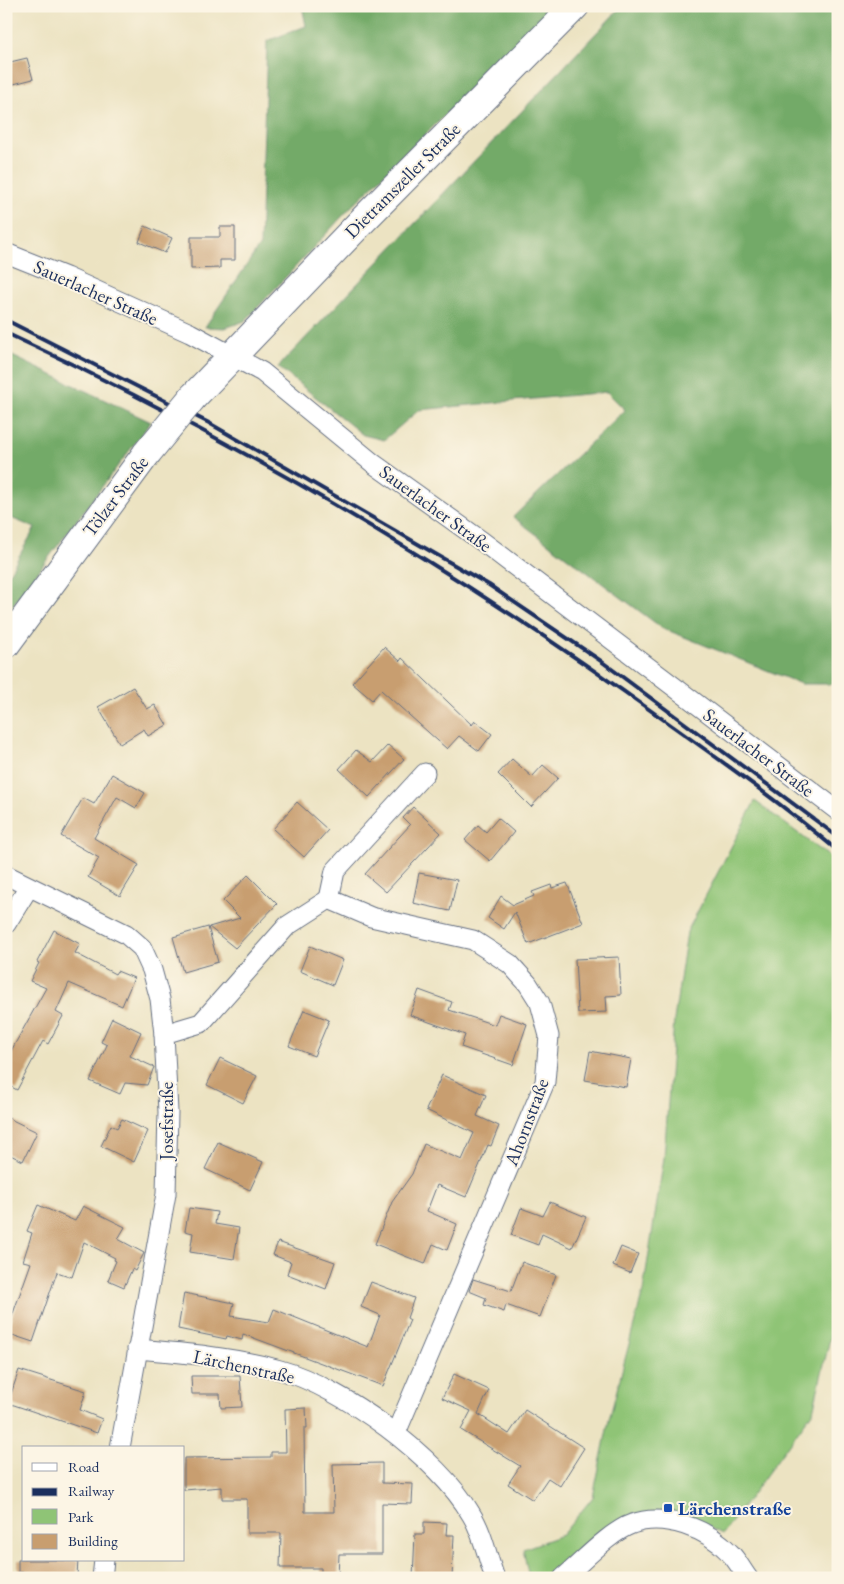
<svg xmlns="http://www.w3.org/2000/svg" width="844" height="1584" viewBox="0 0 844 1584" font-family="'EB Garamond',serif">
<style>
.green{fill:#8fc476;stroke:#557a6a}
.forest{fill:#73aa67;stroke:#476c62}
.building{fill:#c89e6f}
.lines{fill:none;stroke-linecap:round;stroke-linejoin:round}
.street-casing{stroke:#646e81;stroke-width:21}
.secondary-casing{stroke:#646e81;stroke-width:30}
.street{stroke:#fff;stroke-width:19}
.secondary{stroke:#fff;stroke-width:28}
.rail{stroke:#1b2f5e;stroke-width:4}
.secondary-bridge-casing{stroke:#646e81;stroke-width:30;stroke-linecap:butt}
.secondary-bridge{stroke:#fff;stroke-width:28}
.transit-dot{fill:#1a4fb4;stroke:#fcf5e5;stroke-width:2}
.labels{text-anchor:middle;stroke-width:4;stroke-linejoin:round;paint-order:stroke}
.street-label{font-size:19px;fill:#1b2f5e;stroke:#fcf5e5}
.transit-label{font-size:19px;font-weight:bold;fill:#164399;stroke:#fcf5e5;text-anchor:start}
</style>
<rect width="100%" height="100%" fill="#fcf5e5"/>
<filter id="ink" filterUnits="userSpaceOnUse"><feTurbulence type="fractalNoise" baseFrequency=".02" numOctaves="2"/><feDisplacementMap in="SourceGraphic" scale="10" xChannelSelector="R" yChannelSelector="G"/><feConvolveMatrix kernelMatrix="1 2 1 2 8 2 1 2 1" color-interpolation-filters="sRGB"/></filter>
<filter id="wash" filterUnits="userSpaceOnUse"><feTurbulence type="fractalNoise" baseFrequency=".0096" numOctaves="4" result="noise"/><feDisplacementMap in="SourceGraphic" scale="20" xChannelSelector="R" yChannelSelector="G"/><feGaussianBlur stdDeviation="1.12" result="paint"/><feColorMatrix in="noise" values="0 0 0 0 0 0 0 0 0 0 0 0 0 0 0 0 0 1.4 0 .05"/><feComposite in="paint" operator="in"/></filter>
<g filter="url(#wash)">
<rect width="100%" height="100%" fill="#ece3c2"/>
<polygon class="green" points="755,801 838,863 838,1304 813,1411 723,1534 687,1517 657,1512 551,1578 529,1578 523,1549 562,1535 593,1497 609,1420 643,1291 664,1158 674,1020 687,932"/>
<g class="forest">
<polygon points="302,6 557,6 352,206 245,321 225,328 205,327 260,245 267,41 306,26"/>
<polygon points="622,6 838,6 838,684 801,684 662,628 513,517 625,410 607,392 419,410 384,440 363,435 278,367"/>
<polygon points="6,353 151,422 6,614 6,579 35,528 6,516"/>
</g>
<g id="blocks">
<g class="building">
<polygon points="27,58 33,79 6,86 6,63"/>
<polygon points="145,226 172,238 165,253 139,242"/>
<polygon points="220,227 235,227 235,260 220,260 220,268 191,269 191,237 220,237"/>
<polygon points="384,647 400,661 402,658 472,725 475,721 492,734 479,751 459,736 447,749 381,690 372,700 352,683"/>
<polygon points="133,687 147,709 155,705 167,725 148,736 144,729 120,744 98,707"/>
<polygon points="388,745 404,759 369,797 339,769 356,750 372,762"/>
<polygon points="512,759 532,777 543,765 558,778 531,807 498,774"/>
<polygon points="112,774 145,793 136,808 117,797 94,838 139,865 120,896 88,877 99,858 61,836 83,798 94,804"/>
<polygon points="297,802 328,830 304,857 273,829"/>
<polygon points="413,807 441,833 386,892 365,874 410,825 403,818"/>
<polygon points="498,818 514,832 490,861 465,840 478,825 486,832"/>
<polygon points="419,873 457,880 450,911 413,903"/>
<polygon points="248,875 277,904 235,948 209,927 240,918 223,901"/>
<polygon points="567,883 583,923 528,944 515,912 504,929 488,918 501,896 513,905 534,896 532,892 551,885 552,888"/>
<polygon points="208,927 218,962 183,972 173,937"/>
<polygon points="54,930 80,944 75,953 115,974 117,971 134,978 122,1006 69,983 56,1012 63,1016 48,1044 43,1041 17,1090 6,1084 6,1060 46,988 30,981 39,963 37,962"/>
<polygon points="310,946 343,960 333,985 300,971"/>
<polygon points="619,957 621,995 606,996 607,1012 578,1013 575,959"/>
<polygon points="419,990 452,1002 449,1010 495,1025 499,1014 527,1024 513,1065 461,1047 465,1035 410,1015"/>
<polygon points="304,1010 329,1020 314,1056 289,1046"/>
<polygon points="112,1018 141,1032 130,1056 154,1067 147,1085 125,1083 120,1094 90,1081 107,1045 101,1042"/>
<polygon points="590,1051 631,1059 626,1087 585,1080"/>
<polygon points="220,1058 257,1076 243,1103 207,1085"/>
<polygon points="442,1075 486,1095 477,1116 499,1126 491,1146 488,1145 466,1197 437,1185 427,1211 457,1224 447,1250 433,1244 425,1264 375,1244 392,1202 412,1174 424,1144 462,1160 474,1133 426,1110"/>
<polygon points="6,1117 37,1132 23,1161 6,1153"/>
<polygon points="122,1119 148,1131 134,1162 101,1146 111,1125 117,1128"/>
<polygon points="218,1142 263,1162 250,1190 205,1169"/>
<polygon points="550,1202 586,1217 572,1248 542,1234 538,1245 511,1235 521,1208 543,1216"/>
<polygon points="38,1205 75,1221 83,1206 125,1227 118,1239 144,1253 135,1271 132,1269 124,1287 108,1280 116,1261 114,1260 115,1258 84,1242 72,1277 57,1272 33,1342 6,1333 31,1263 23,1261 32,1233 27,1231"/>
<polygon points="189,1208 217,1212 215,1224 239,1228 234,1259 190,1252 193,1233 185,1231"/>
<polygon points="278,1242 335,1262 326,1289 287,1274 291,1262 273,1255"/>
<polygon points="621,1247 638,1254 630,1273 613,1266"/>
<polygon points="522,1262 556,1275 540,1317 506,1305 504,1312 484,1305 486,1298 469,1291 473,1279 511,1291"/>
<polygon points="371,1282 414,1298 407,1318 410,1320 383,1386 243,1334 242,1340 227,1336 226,1339 178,1329 184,1293 234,1303 231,1316 269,1322 274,1309 368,1347 380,1315 361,1307"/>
<polygon points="19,1370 86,1391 80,1410 102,1419 97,1433 8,1403"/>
<polygon points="454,1374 489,1390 478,1414 509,1434 525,1410 584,1448 560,1486 548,1478 533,1500 508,1484 520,1466 461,1430 471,1411 442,1398"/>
<polygon points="191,1376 240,1376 242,1407 221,1408 220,1394 192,1394"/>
<polygon points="306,1408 307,1428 304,1428 305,1512 334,1512 333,1464 382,1463 382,1483 413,1484 412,1504 382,1503 382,1554 339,1554 338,1578 321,1578 321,1568 280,1568 281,1533 247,1533 247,1499 222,1499 222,1487 184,1490 184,1458 271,1457 271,1452 286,1452 285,1409"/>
<polygon points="424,1522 447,1523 446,1535 454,1535 452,1578 413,1578 415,1534 424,1534"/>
<polygon points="18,1560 78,1560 77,1576 18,1572"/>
</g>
</g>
</g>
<g filter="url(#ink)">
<use href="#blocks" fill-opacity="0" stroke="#646e81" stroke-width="1"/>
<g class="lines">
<defs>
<g id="street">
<polyline points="6,253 66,277 190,333 262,372 374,464 483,542 838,811"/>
<polyline points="6,875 126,934 142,948 152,970 160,999 164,1034 168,1112 166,1194 120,1448"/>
<polyline points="329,899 335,871 425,773"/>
<polyline points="6,924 29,887"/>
<polyline points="164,1034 201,1023 287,926 329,899 371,917 473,940 510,964 528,984 540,1003 549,1036 545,1082 396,1433"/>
<path d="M 137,1349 C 185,1353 233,1357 280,1370 C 342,1387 439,1458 471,1514 C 483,1533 487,1557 495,1578"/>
<polyline points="102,1578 104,1560"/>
<path d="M 563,1578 C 581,1563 611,1531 632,1524 C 664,1512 708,1529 730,1553 C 737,1560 742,1570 748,1578"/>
</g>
<g id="secondary">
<polyline points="193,397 365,218 575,6"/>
<polyline points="6,644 147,453"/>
</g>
</defs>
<use href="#street" class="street-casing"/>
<use href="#secondary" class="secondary-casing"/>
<use href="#street" class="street"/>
<use href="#secondary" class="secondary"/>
<g class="rail">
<polyline points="6,320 209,423 489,585 601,661 838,837"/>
<path d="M 6,333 C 236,439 459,572 664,720 C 723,762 782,804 838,851"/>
</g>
<defs>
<polyline id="secondary-bridge" points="147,453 193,397"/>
</defs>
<use href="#secondary-bridge" class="secondary-bridge-casing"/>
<use href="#secondary-bridge" class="secondary-bridge"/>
</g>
</g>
<rect class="transit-dot" x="663" y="1503" width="10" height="10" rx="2.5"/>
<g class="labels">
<g class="street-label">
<text transform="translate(402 180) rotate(-45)" y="7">Dietramszeller Straße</text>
<text transform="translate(96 292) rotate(24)" y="7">Sauerlacher Straße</text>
<text transform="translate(115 496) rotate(-53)" y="7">Tölzer Straße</text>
<text transform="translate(436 508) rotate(36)" y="7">Sauerlacher Straße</text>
<text transform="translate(759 752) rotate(37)" y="7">Sauerlacher Straße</text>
<text transform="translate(166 1121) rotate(-90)" y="7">Josefstraße</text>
<text transform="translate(526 1122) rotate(-69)" y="7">Ahornstraße</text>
<text transform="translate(244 1366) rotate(12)" y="7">Lärchenstraße</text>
</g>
<g class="transit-label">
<text x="678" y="1515">Lärchenstraße</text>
</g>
</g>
<rect width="844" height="1584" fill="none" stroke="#fcf5e5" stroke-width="25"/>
<rect x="22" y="1446" width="162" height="115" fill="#fcf5e5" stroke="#a2a6af"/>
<rect x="32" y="1463" width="25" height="8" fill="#ffffff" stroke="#a2a6af"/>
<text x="68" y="1472" font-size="15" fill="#1b2f5e">Road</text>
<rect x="32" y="1488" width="25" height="8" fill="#1b2f5e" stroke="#a2a6af"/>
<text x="68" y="1496" font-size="15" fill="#1b2f5e">Railway</text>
<rect x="32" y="1509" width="25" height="15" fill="#8fc476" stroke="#a2a6af"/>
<text x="68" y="1522" font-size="15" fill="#1b2f5e">Park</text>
<rect x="32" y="1534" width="25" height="15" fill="#c89e6f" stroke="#a2a6af"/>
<text x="68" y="1546" font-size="15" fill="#1b2f5e">Building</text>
</svg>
